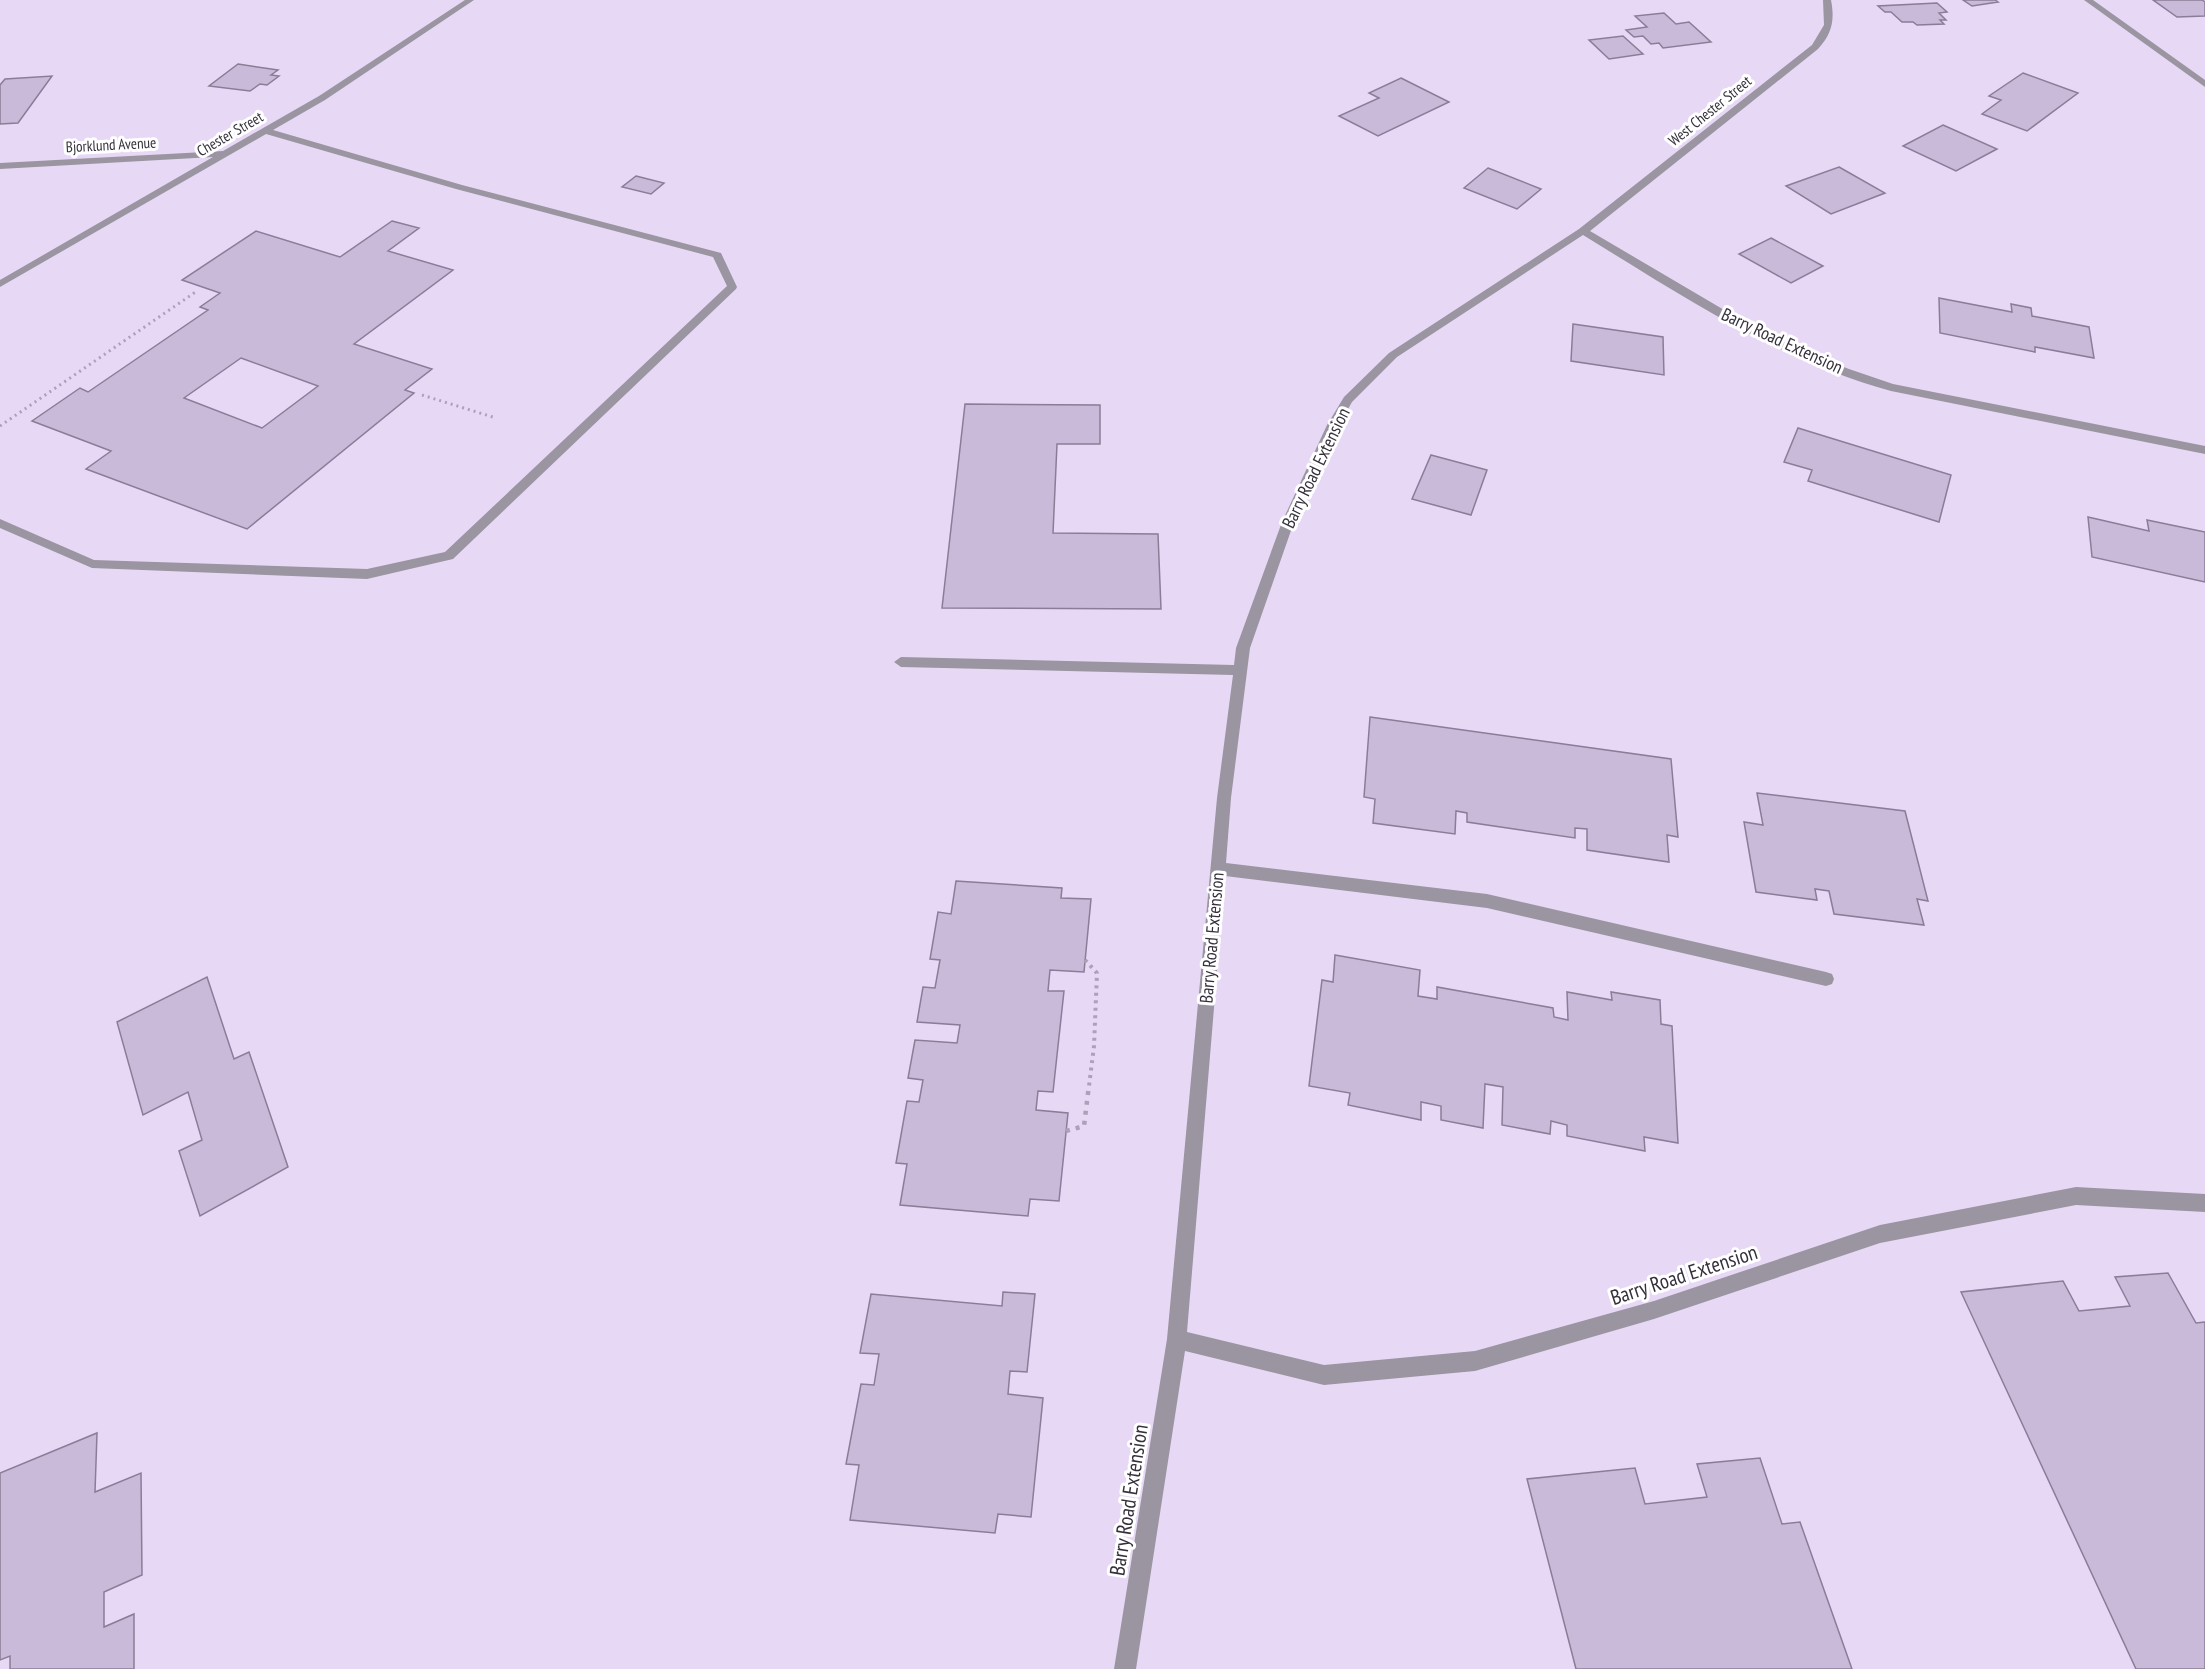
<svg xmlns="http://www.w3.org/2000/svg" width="2205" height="1669" viewBox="0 0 2205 1669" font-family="'PT Sans Narrow',sans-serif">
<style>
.building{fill:#c9bad9;stroke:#8a7d97;stroke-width:1.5;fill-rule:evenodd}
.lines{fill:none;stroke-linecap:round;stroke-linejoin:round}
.path-far2{stroke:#aca1b8;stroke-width:3;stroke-dasharray:2 4;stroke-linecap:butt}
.path-far1{stroke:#aca1b8;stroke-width:4;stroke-dasharray:3 4.5;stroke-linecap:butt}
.path{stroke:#aca1b8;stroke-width:4.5;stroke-dasharray:4 6;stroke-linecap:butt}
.minor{fill:#9a95a1;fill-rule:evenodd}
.labels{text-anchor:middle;stroke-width:6;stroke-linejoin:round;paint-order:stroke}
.far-street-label{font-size:15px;fill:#35303b;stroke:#fff}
.street-label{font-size:18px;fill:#35303b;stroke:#fff}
.near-street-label{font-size:21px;fill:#35303b;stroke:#fff}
</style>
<rect width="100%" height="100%" fill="#e7d9f6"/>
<g class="building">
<polygon points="1963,0 1995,0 1998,2 1972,6"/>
<polygon points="2153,0 2202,0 2205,2 2205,16 2177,17"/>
<polygon points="1937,3 1947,12 1939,13 1946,20 1940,20 1944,24 1917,25 1913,22 1902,22 1891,12 1885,12 1878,6"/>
<polygon points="1664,13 1676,24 1689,22 1711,42 1663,48 1659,43 1651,44 1643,36 1634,37 1626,30 1647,27 1635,16"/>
<polygon points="1623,36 1643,54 1609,59 1589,40"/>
<polygon points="238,64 278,70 271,75 279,76 267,85 260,84 250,91 209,86"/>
<polygon points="2023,73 2078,93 2027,131 1982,114 2001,100 1989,96"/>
<polygon points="52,76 18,123 0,124 0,85 5,79"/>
<polygon points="1401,78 1449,102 1378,136 1339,116 1379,98 1369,93"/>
<polygon points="1943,125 1997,149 1956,171 1903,146"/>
<polygon points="1839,167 1885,193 1831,214 1786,186"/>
<polygon points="1488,168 1541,189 1517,209 1464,188"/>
<polygon points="636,176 664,183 651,194 622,187"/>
<path d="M 392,221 L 419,228 L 388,251 L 453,270 L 354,344 L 432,369 L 405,390 L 414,393 L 247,529 L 86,469 L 111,451 L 32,421 L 80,388 L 88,392 L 208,310 L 200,307 L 220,293 L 182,280 L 256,231 L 340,257 ZM 241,358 L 318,386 L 262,428 L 184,398 Z"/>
<polygon points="1771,238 1823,266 1791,283 1739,254"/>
<polygon points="1939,298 2012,312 2011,304 2031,308 2032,316 2089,327 2094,358 2035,347 2035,352 1940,333"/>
<polygon points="1573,324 1663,337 1664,375 1571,361"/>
<polygon points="965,404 1100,405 1100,444 1057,444 1053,533 1158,534 1161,609 942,608"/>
<polygon points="1798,428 1951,475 1939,522 1808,481 1812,470 1784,462"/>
<polygon points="1431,455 1487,470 1471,515 1412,499"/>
<polygon points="2088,517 2149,531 2147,520 2205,532 2205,582 2092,557"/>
<polygon points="1370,717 1671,759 1678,837 1667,835 1669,862 1587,850 1587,829 1575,828 1575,838 1467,822 1467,813 1456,811 1455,834 1373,823 1375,799 1364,797"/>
<polygon points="1757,793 1905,811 1928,901 1917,899 1924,925 1834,914 1829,891 1815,889 1817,900 1756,892 1744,822 1763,825"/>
<polygon points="956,881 1062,888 1061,898 1091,899 1084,972 1050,970 1048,991 1064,991 1053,1092 1038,1091 1036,1110 1068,1113 1059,1201 1030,1199 1028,1216 900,1205 907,1164 896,1163 907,1101 919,1102 923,1080 908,1078 915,1040 957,1043 960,1025 917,1022 923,987 935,988 940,960 930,959 938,912 951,914"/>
<polygon points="1335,955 1420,970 1418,996 1437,999 1437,987 1553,1008 1554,1017 1568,1020 1567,992 1612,1000 1611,992 1660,1000 1661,1024 1672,1026 1678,1143 1644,1137 1645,1151 1567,1136 1567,1125 1551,1121 1550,1134 1502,1125 1503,1087 1485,1084 1483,1128 1441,1120 1441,1106 1421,1102 1421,1120 1348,1105 1350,1093 1309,1086 1322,980 1333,982"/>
<polygon points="207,977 234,1059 249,1052 288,1167 200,1216 179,1151 202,1140 188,1092 143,1115 117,1022"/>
<polygon points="2168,1273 2196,1323 2205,1322 2205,1669 2136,1669 1961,1292 2063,1281 2079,1311 2130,1306 2115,1277"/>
<polygon points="1003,1292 1035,1294 1027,1372 1010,1371 1008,1394 1043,1398 1031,1517 998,1514 995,1533 850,1520 859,1465 846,1464 861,1384 874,1385 879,1354 860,1353 871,1294 1002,1306"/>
<polygon points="97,1433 95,1492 141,1473 142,1575 104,1592 104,1627 134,1614 134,1669 10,1669 10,1656 0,1660 0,1473"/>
<polygon points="1760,1458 1782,1524 1800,1522 1852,1669 1576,1669 1527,1479 1635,1468 1645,1504 1707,1497 1697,1464"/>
</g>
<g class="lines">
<g class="path-far2">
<polyline points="422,395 496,418"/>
<polyline points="0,426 197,291"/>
</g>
<polyline class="path-far1" points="1085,960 1097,973 1094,1046 1089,1086"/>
<polyline class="path" points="1066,1131 1084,1126 1089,1085"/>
<g class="minor">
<polygon points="465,0 474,0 325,100 273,130 462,185 721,253 737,287 736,289 453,559 367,579 92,568 0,528 0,519 94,560 367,569 445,552 727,286 713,257 456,189 266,134 0,287 0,280 213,157 0,169 0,163 223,151 319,96"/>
<path d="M 1823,0 L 1831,0 C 1835,20 1832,34 1818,49 L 1590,231 L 1748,324 L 1804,352 L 1849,369 L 1893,384 L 2205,446 L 2205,454 L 1891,391 C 1779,361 1681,295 1583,235 L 1397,357 L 1352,402 L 1339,425 L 1294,522 L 1250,648 L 1231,798 L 1226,863 L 1487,894 L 1826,972 L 1832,974 L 1834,979 L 1832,984 L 1826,986 L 1487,908 L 1225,876 L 1187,1332 L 1324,1365 L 1475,1351 L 1654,1301 L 1880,1225 L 2076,1187 L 2205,1194 L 2205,1212 L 2076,1205 L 1880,1243 L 1654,1319 L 1475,1371 L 1324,1385 L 1185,1351 L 1136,1669 L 1114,1669 L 1167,1339 L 1217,798 L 1233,675 L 901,667 L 894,662 L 901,657 L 1234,665 L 1236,648 L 1282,522 L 1327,425 L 1344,397 L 1389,353 L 1579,229 L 1812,45 L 1824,25 Z"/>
<polygon points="2084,0 2093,0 2205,80 2205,87"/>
</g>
</g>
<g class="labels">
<g class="far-street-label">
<text transform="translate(1710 111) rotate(-39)" y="5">West Chester Street</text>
<text transform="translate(230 134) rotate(-30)" y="5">Chester Street</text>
<text transform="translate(111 145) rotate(-3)" y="5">Bjorklund Avenue</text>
</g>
<g class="street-label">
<text transform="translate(1782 341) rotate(25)" y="6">Barry Road Extension</text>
<text transform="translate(1316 468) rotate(-64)" y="6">Barry Road Extension</text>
<text transform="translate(1212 938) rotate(-85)" y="6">Barry Road Extension</text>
</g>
<g class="near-street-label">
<text transform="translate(1684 1275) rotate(-18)" y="7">Barry Road Extension</text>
<text transform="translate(1129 1500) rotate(-81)" y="7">Barry Road Extension</text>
</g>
</g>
</svg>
